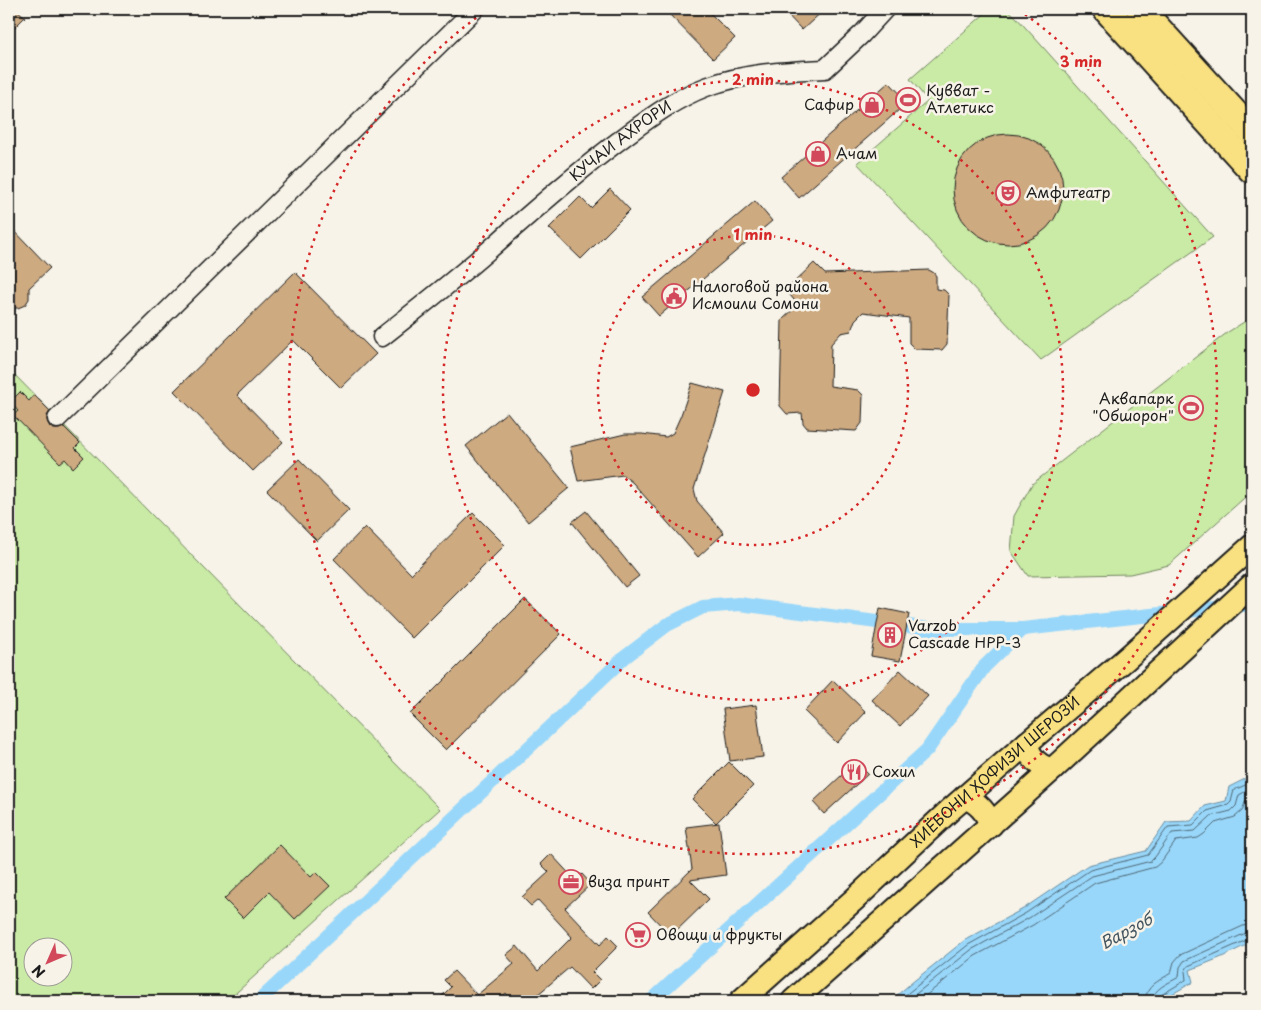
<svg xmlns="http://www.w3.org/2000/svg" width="1261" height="1010" viewBox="0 0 1261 1010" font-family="'Playpen Sans',sans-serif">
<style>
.green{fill:#c9eba5;stroke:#728460;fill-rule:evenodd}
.water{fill:#99d7fa;stroke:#678ca1}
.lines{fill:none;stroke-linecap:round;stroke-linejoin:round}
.shore{stroke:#4e6775;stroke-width:1}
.canal{stroke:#99d7fa;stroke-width:14}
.building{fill:#ceaa81;stroke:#1c1c1c}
.minor-casing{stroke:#1c1c1c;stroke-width:21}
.major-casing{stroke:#1c1c1c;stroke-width:26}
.highway-casing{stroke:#1c1c1c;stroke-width:30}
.minor{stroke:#f7f3e8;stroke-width:18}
.major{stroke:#f9e181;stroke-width:22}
.highway{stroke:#f9e181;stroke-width:26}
.ring{fill:none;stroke:#d62828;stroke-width:2.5;stroke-dasharray:2.5 5}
.labels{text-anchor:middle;stroke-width:5;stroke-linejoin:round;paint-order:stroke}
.poi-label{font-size:15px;fill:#1c1c1c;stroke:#f7f3e8;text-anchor:start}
.street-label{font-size:15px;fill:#1c1c1c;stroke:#f7f3e8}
.water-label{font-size:16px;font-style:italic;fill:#42545f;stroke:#f7f3e8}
.centre{fill:#d62828;stroke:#f7f3e8;stroke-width:2.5}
.ring-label{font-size:15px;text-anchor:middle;font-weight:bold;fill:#d62828;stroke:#f7f3e8;stroke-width:5;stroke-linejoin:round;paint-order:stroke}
</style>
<rect width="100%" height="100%" fill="#f7f3e8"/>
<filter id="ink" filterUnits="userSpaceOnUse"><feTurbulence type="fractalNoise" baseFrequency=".02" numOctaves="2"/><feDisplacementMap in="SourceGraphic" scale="10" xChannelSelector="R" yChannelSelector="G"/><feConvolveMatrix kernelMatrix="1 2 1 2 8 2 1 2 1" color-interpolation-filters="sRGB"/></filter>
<g filter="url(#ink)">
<g class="green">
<polygon points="990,9 1007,9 1016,17 1213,237 1041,360 857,163 928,101 910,79"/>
<polygon points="1252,317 1252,491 1169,565 1130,574 1028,576 1011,551 1014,516 1032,484 1228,332"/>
<path d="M 9,369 L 440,809 L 227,1001 L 9,1001 ZM 32,948 L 62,948 L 62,978 L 32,978 Z"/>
</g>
<polygon class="water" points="1252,767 1252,942 1222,957 1190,970 1193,982 1160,1001 890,1001 915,980 965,940 1023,909 1088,865 1146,851 1166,822 1191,821 1205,806 1226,801 1229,787 1247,778"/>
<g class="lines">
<g class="shore">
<polyline points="898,1001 968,945 1026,913 1090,870 1148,855 1168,827 1193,825 1207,811 1228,805 1231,802 1234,790 1250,783 1252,780"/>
<polyline points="907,1001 971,950 1029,918 1092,876 1151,861 1155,857 1172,833 1195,831 1211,816 1231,811 1236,806 1239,795 1252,788"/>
<polyline points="919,1001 975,956 1033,925 1095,883 1155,867 1161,862 1176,841 1198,838 1204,834 1215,823 1235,817 1242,811 1246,800 1252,797"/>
<path d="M 1145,1001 C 1146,985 1159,981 1171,973 L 1174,962 L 1180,955 L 1243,926 L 1252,924"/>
<path d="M 1152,1001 C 1153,988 1169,983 1179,977 L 1180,967 L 1184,961 L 1246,933 L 1252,932"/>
<polyline points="1159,1001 1159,998 1161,995 1186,980 1185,971 1188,966 1249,939 1252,938"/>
</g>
<g class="canal">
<polyline points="259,1001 625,657 667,625 703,607 739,604 931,629 1023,629 1252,604"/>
<polyline points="651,1001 927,750 984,667 1023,629"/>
</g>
</g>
<g class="building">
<polygon points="9,9 16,9 25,17 9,33"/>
<polygon points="664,9 706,9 735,38 713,59"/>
<polygon points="782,9 825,9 802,30"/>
<polygon points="889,82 908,102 799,198 781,177"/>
<circle cx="1008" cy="189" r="55"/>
<polygon points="610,189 630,210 581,259 549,228 580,197 591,208"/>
<polygon points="755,201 772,221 659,316 642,297"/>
<polygon points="9,225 50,268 29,288 29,299 25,305 18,308 9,308"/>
<polygon points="814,263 825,274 929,270 934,273 936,276 936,289 944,290 949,295 947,344 942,350 915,349 909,343 909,318 863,312 855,320 851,331 841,333 831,344 830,386 858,390 863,395 862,423 856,431 807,428 803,423 802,413 787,414 780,406 782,320 798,305 786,290"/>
<polygon points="295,272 376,354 341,388 293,340 237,395 283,442 253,471 174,391"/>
<polygon points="692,383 725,392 694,489 697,501 724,533 698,557 633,483 623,475 578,481 570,447 625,434 642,434 666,437 673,433 681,415"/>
<polygon points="20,392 29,401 34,395 50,411 47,416 47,421 50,427 54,429 59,429 64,427 80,443 75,448 84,457 73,468 65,459 60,463 13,415 18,411 10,402"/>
<polygon points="507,412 569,488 528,522 466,446"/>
<polygon points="299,459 349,510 317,541 267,490"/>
<polygon points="586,511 639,576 625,587 572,522"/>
<polygon points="473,513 505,545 412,638 334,559 365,527 411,574"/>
<polygon points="525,599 561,634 446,750 410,714"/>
<polygon points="880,608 909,614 900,661 871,656"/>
<polygon points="900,670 928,696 900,726 872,700"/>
<polygon points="833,680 866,712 837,743 804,711"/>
<polygon points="756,705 763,757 730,761 723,709"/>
<polygon points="729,762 753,786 716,823 692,799"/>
<polygon points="856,762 868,774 824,814 813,802"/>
<polygon points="719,823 726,875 690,880 709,899 671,936 648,912 692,869 686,827"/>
<polygon points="280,845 311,877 316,872 330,886 295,919 269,892 243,918 224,899"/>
<polygon points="551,854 575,880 582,874 591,884 565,908 600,945 608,936 618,946 592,972 600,980 591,989 570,967 530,1001 513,1001 506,993 497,1001 437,1001 451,987 444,980 454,971 477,995 514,964 506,955 517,946 538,971 572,937 538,900 531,906 522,897 549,872 541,864"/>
</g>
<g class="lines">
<defs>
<g id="minor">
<path id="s1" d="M 382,337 C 425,303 468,270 508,233 C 547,199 586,165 628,134 C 652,116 677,98 706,87 C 744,73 784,71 825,69 L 862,34 L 885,9"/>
<polyline points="57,419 475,9"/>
</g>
<g id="major">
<path d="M 1027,743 C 1028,756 1039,768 1053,769"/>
<path d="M 965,797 C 978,803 986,811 991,825"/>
<path id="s2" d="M 741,1001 L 856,898 L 950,810 L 1027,743 L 1126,659 L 1252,546"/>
<polyline points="793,1001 1053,769 1252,585"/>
</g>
<g id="highway">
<polyline points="1106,9 1252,170"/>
<polyline points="1140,9 1252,132"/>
</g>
</defs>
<use href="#minor" class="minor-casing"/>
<use href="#major" class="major-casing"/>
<use href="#highway" class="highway-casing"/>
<use href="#minor" class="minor"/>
<use href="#major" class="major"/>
<use href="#highway" class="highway"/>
</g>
</g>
<g class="ring">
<circle cx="753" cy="390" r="155"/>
<circle cx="753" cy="390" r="310"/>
<path d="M1019 10A464 464 0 1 1 487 10"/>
</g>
<defs>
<symbol id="stadium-ring" viewBox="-11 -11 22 22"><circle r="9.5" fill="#f7f3e8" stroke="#d1495b" stroke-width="1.5"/><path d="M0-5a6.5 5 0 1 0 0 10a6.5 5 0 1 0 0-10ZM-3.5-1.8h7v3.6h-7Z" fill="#d1495b"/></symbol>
<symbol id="shop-ring" viewBox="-11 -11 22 22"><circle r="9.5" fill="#f7f3e8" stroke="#d1495b" stroke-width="1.5"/><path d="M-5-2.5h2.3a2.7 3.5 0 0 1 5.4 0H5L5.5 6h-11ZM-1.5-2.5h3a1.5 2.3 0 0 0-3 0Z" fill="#d1495b"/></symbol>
<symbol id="theatre-ring" viewBox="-11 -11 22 22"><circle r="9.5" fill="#f7f3e8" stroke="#d1495b" stroke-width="1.5"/><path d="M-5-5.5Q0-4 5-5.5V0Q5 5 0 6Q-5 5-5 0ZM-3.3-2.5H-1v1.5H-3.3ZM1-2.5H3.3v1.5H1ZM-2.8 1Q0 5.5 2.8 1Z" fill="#d1495b"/></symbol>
<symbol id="civic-ring" viewBox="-11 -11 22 22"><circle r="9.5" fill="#f7f3e8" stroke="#d1495b" stroke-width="1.5"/><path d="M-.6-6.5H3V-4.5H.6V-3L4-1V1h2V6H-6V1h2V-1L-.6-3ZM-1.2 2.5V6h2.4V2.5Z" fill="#d1495b"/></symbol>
<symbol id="building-ring" viewBox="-11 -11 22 22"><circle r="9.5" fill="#f7f3e8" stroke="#d1495b" stroke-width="1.5"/><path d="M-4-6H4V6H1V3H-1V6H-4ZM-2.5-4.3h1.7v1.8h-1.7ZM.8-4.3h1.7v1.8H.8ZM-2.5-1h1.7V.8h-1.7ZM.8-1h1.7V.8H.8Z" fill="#d1495b"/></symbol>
<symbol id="restaurant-ring" viewBox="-11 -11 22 22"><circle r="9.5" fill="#f7f3e8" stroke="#d1495b" stroke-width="1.5"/><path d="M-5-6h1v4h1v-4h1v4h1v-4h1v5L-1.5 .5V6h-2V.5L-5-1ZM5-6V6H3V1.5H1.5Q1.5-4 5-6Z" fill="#d1495b"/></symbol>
<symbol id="office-ring" viewBox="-11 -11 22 22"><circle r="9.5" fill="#f7f3e8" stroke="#d1495b" stroke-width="1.5"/><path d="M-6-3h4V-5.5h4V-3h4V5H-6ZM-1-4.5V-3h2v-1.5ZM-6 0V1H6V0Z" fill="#d1495b"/></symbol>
<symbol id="supermarket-ring" viewBox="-11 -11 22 22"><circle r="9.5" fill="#f7f3e8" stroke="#d1495b" stroke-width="1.5"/><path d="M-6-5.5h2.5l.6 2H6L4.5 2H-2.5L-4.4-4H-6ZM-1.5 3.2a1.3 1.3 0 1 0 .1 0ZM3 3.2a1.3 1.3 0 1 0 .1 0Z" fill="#d1495b"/></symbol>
</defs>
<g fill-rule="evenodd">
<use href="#stadium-ring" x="894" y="86" width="28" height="28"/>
<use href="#shop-ring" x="858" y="91" width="28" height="28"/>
<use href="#shop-ring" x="804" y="140" width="28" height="28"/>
<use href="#theatre-ring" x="994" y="179" width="28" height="28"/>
<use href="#civic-ring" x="660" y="282" width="28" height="28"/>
<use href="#stadium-ring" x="1177" y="394" width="28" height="28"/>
<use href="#building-ring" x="876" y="621" width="28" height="28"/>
<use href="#restaurant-ring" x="840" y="758" width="28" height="28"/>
<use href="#office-ring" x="557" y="868" width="28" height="28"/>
<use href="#supermarket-ring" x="624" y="921" width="28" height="28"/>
</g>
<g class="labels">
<g class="poi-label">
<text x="926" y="96">Кувват -<tspan x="926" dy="17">Атлетикс</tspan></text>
<text x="854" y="110" text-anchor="end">Сафир</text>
<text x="836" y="159">Ачам</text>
<text x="1026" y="198">Aмфитеатр</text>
<text x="692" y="292">Налоговой района<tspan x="692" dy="17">Исмоили Сомони</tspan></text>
<text x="1174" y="404" text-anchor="end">Аквапарк<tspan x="1174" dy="17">"Обшорон"</tspan></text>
<text x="908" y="631">Varzob<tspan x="908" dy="17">Cascade HPP-3</tspan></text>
<text x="872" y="777">Сохил</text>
<text x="588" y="887">виза принт</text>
<text x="656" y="940">Овощи и фрукты</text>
</g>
<g class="street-label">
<text dy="5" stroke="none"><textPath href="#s1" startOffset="309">КУЧАИ АХРОРИ</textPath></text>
<text dy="5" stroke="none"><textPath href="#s2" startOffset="342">ХИЁБОНИ ҲОФИЗИ ШЕРОЗӢ</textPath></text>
</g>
<g class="water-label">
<text transform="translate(1126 931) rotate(-28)" y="6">Варзоб</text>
</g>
</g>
<circle cx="753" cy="390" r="8" class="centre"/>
<g class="ring-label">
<text x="1081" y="67">3 min</text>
<text x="753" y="85">2 min</text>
<text x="753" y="240">1 min</text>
</g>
<rect width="1261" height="1010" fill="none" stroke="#f7f3e8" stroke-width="30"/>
<rect x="15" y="15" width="1231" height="980" fill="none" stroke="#1c1c1c" stroke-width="2" filter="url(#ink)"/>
<g transform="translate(48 962) rotate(225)"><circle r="24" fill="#f7f3e8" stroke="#9f9d96"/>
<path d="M0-4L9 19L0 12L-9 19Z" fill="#d1495b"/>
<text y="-8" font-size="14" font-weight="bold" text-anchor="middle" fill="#1c1c1c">N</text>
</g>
</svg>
